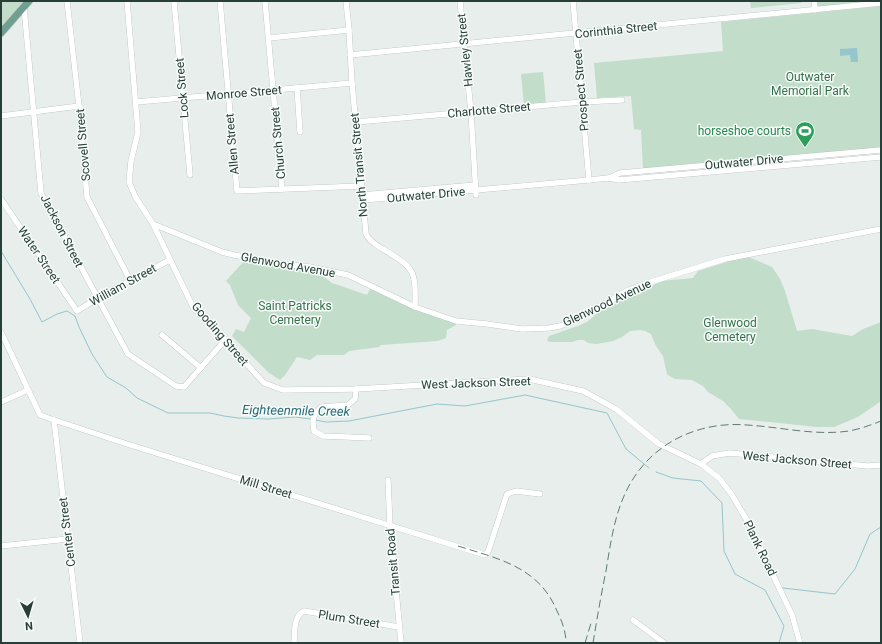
<svg xmlns="http://www.w3.org/2000/svg" width="882" height="644" viewBox="0 0 882 644" font-family="Roboto,sans-serif">
<style>
.green{fill:#c2ddc9}
.water{fill:#95c5cd}
.lines{fill:none;stroke-linecap:round;stroke-linejoin:round}
.stream{stroke:#95c5cd;stroke-width:1}
.minor-casing{stroke:#aab6b2;stroke-width:6}
.major-casing{stroke:#c3c9c7;stroke-width:8}
.minor{stroke:#fff;stroke-width:5.5}
.major{stroke:#709f92;stroke-width:7}
.rail{stroke:#627a73;stroke-width:1;stroke-dasharray:8 4;stroke-linecap:butt}
.labels{text-anchor:middle;stroke-width:3;stroke-linejoin:round;paint-order:stroke}
.street-label{font-size:12px;fill:#273f38;stroke:#f7fbf9}
.park-label{font-size:12px;fill:#35724b;stroke:#f7fbf9}
.leisure-label{font-size:12px;fill:#27864d;stroke:#f7fbf9;text-anchor:end}
.water-label{font-size:13px;font-style:italic;fill:#266a76;stroke:#f7fbf9}
</style>
<rect width="100%" height="100%" fill="#e7eeeb"/>
<g class="green">
<polygon points="1,1 27,1 1,31"/>
<polygon points="750,1 803,1 801,3 751,8"/>
<polygon points="817,1 860,1 860,2 818,7"/>
<polygon points="881,6 881,148 643,169 641,130 634,129 631,96 597,98 594,63 723,51 721,22"/>
<polygon points="543,72 546,103 524,105 521,74"/>
<polygon points="746,256 772,267 780,279 785,291 797,331 812,329 852,336 863,329 881,322 881,401 858,417 834,427 817,427 739,419 731,409 723,401 708,392 703,386 692,380 675,379 671,377 667,374 663,356 656,346 651,334 645,331 639,330 630,331 622,337 613,341 597,344 588,343 584,340 578,340 572,342 549,342 547,340 549,336 578,326 587,322 599,312 618,302 662,281 693,278 698,271"/>
<polygon points="245,260 314,270 315,273 320,274 332,283 367,295 371,288 441,319 455,322 456,325 447,330 446,338 437,341 381,345 379,347 349,351 344,355 317,355 310,360 297,357 285,375 280,380 269,373 232,336 236,329 244,332 251,318 238,305 230,285 226,281"/>
</g>
<polygon class="water" points="857,48 858,62 851,62 850,55 840,56 840,49"/>
<g class="lines">
<g class="stream">
<polyline points="1,251 30,299 42,322 57,314 67,311 75,316 79,327 92,354 107,377 126,388 137,398 168,413 210,413 224,416 238,418 268,419 295,417 311,419"/>
<polyline points="315,420 326,422 349,421 437,404 465,406 525,395 607,413 626,449 649,468"/>
<polyline points="656,472 673,478 701,481 722,503 724,551 735,574 765,590 784,626 779,643"/>
<polyline points="783,588 835,594 855,569 870,534 881,527"/>
</g>
<defs>
<g id="minor">
<polyline points="67,1 79,106 87,197 130,280"/>
<polyline points="127,1 138,132 131,161 129,182 135,196 153,224 193,307 225,340 264,383 283,390 356,389 529,379 583,391 616,409 659,444 701,464 719,478 732,495 748,522 792,615 800,643"/>
<polyline points="174,1 190,175"/>
<polyline points="220,1 237,191 361,186"/>
<polyline points="265,1 282,189"/>
<path d="M 346,1 L 349,30 L 352,83 L 366,234 C 369,241 375,244 381,248 C 414,268 416,268 415,307"/>
<polyline points="460,1 471,112 476,195"/>
<polyline points="573,1 589,180"/>
<polyline points="814,1 815,10"/>
<polyline points="24,7 41,193 128,354 176,386 184,387 225,340"/>
<polyline points="269,38 349,30"/>
<polyline points="350,55 881,3"/>
<polyline points="297,88 300,132"/>
<polyline points="136,102 273,90 352,83"/>
<polyline points="1,116 79,106"/>
<polyline points="356,122 582,102 622,100"/>
<polyline points="609,178 620,173 881,150"/>
<polyline points="362,195 475,185"/>
<path d="M 1,199 L 77,311 C 107,292 138,276 170,260"/>
<polyline points="363,200 589,180 608,178 619,180 881,157"/>
<polyline points="153,224 222,252 234,255 276,263 310,267 348,275 415,307 456,321 487,324 522,329 549,328 560,326 573,321 629,290 644,284 725,259 881,229"/>
<polyline points="1,332 40,415 54,420 127,444 485,555 488,552 507,494 516,491 540,494"/>
<polyline points="162,335 201,368"/>
<path d="M 356,389 L 355,399 L 348,405 L 321,407 C 312,417 312,419 314,431 L 323,436 L 348,437 L 369,438"/>
<polyline points="1,402 28,390"/>
<polyline points="54,420 80,643"/>
<polyline points="701,464 712,456 729,453 868,466 881,465"/>
<polyline points="388,480 390,526 401,643"/>
<polyline points="1,546 68,539"/>
<polyline points="633,620 664,643"/>
<path d="M 294,643 C 295,632 293,617 304,611 L 399,627"/>
</g>
<polyline id="major" points="1,33 29,1"/>
</defs>
<use href="#minor" class="minor-casing"/>
<use href="#major" class="major-casing"/>
<use href="#minor" class="minor"/>
<use href="#major" class="major"/>
<g class="rail">
<path d="M 458,546 C 499,559 539,567 557,611 C 562,621 566,632 566,643"/>
<polyline points="585,643 592,620"/>
<path d="M 593,643 C 597,619 601,595 606,571 C 613,528 618,488 652,456 C 661,448 671,441 682,436 C 702,427 724,423 747,425 C 781,427 815,436 849,431 C 860,429 871,425 881,421"/>
</g>
</g>
<defs>
<symbol id="stadium-pin" viewBox="-11 -11 22 30"><path d="M0 17L-7.5 6A9.5 9.5 0 1 1 7.5 6Z" fill="#2e9e5b" stroke="#f7fbf9"/><path d="M0-5a6.5 5 0 1 0 0 10a6.5 5 0 1 0 0-10ZM-3.5-1.8h7v3.6h-7Z" fill="#fff"/></symbol>
</defs>
<g fill-rule="evenodd">
<use href="#stadium-pin" x="794" y="120" width="22" height="30"/>
</g>
<g class="labels">
<g class="street-label">
<text transform="translate(616 30) rotate(-6)" y="4">Corinthia Street</text>
<text transform="translate(465 50) rotate(-96)" y="4">Hawley Street</text>
<text transform="translate(182 88) rotate(-95)" y="4">Lock Street</text>
<text transform="translate(581 90) rotate(-95)" y="4">Prospect Street</text>
<text transform="translate(244 93) rotate(-5)" y="4">Monroe Street</text>
<text transform="translate(489 110) rotate(-5)" y="4">Charlotte Street</text>
<text transform="translate(278 143) rotate(-95)" y="4">Church Street</text>
<text transform="translate(232 144) rotate(-95)" y="4">Allen Street</text>
<text transform="translate(83 145) rotate(-95)" y="4">Scovell Street</text>
<text transform="translate(744 162) rotate(-5)" y="4">Outwater Drive</text>
<text transform="translate(359 165) rotate(-95)" y="4">North Transit Street</text>
<text transform="translate(426 195) rotate(-5)" y="4">Outwater Drive</text>
<text transform="translate(62 231) rotate(63)" y="4">Jackson Street</text>
<text transform="translate(39 255) rotate(56)" y="4">Water Street</text>
<text transform="translate(288 265) rotate(10)" y="4">Glenwood Avenue</text>
<text transform="translate(123 285) rotate(-29)" y="4">William Street</text>
<text transform="translate(607 303) rotate(-25)" y="4">Glenwood Avenue</text>
<text transform="translate(220 334) rotate(49)" y="4">Gooding Street</text>
<text transform="translate(476 383) rotate(-2)" y="4">West Jackson Street</text>
<text transform="translate(797 460) rotate(5)" y="4">West Jackson Street</text>
<text transform="translate(266 487) rotate(17)" y="4">Mill Street</text>
<text transform="translate(67 532) rotate(-97)" y="4">Center Street</text>
<text transform="translate(760 548) rotate(64)" y="4">Plank Road</text>
<text transform="translate(393 562) rotate(-95)" y="4">Transit Road</text>
<text transform="translate(349 619) rotate(9)" y="4">Plum Street</text>
</g>
<g class="park-label">
<text x="810" y="81">Outwater<tspan x="810" dy="14">Memorial Park</tspan></text>
<text x="295" y="310">Saint Patricks<tspan x="295" dy="14">Cemetery</tspan></text>
<text x="730" y="327">Glenwood<tspan x="730" dy="14">Cemetery</tspan></text>
</g>
<g class="leisure-label">
<text x="791" y="135">horseshoe courts</text>
</g>
<g class="water-label">
<text transform="translate(296 410) rotate(1)" y="5">Eighteenmile Creek</text>
</g>
</g>
<rect width="882" height="644" fill="none" stroke="#273f38" stroke-width="4"/>
<g transform="translate(28 616) rotate(175)" stroke="#f7fbf9" stroke-width="3" paint-order="stroke">
<path d="M0-3L7 15L0 10L-7 15Z" fill="#273f38"/>
<text y="-6" font-size="11" font-weight="bold" text-anchor="middle" fill="#273f38">N</text>
</g>
</svg>
